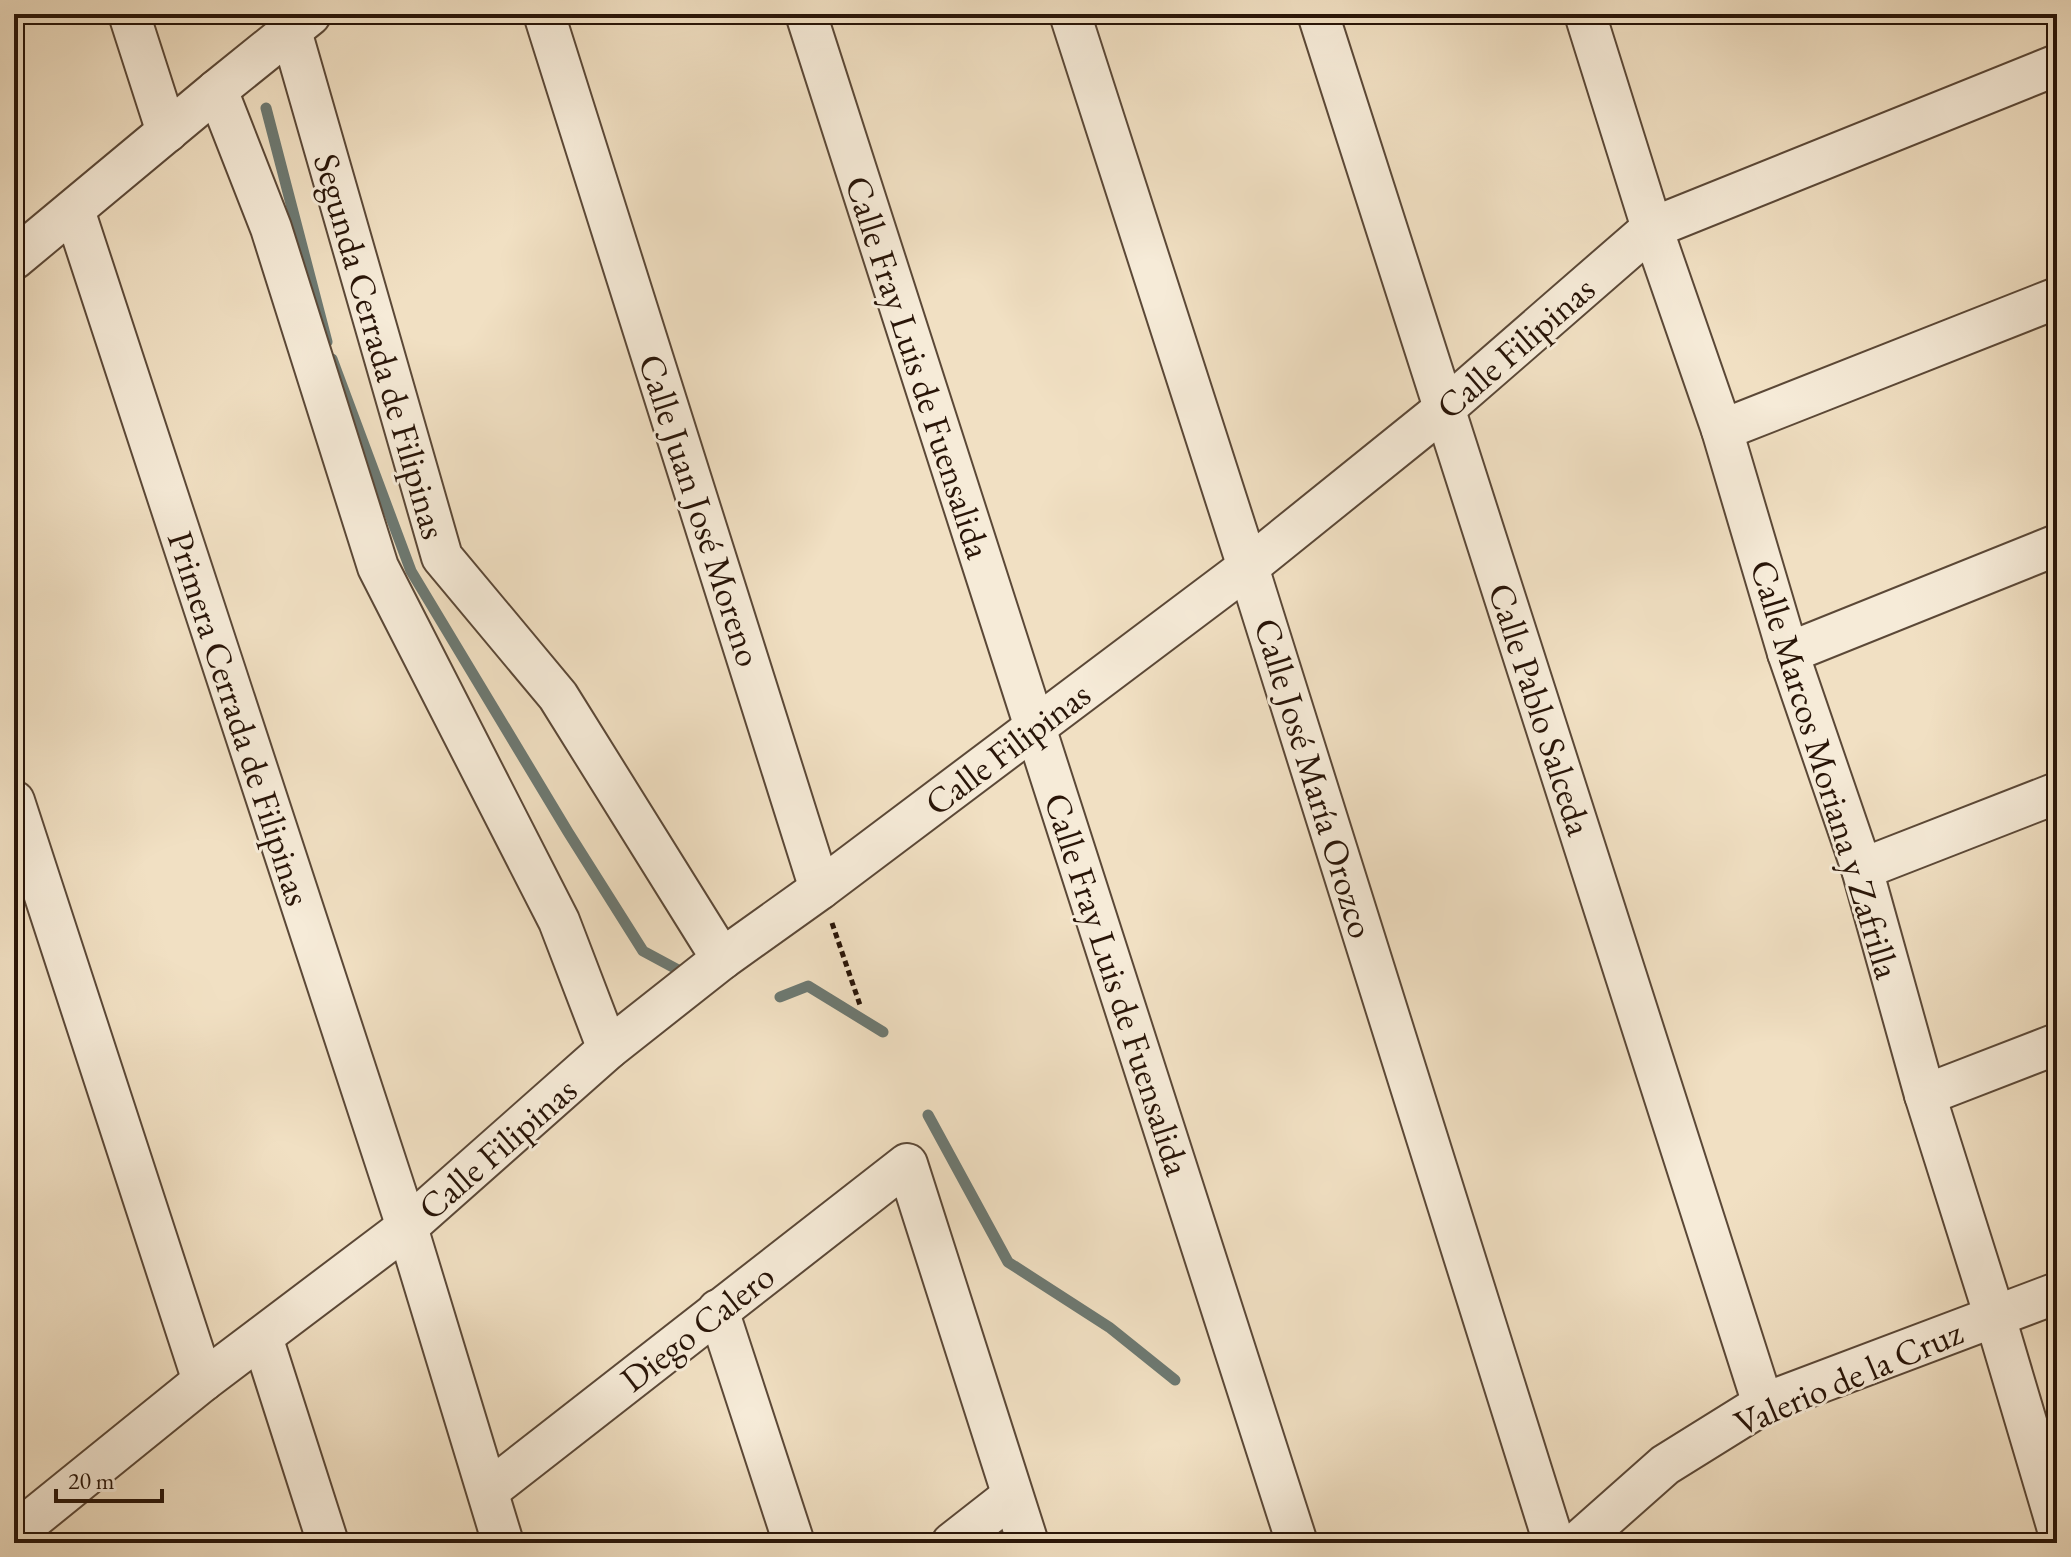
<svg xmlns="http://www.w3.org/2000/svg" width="2071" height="1557" viewBox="0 0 2071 1557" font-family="'EB Garamond',serif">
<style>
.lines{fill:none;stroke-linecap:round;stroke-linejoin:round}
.stream{stroke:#6d7972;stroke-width:11}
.minor-casing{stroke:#5b4837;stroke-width:44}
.path{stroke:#291508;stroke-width:5;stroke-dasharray:6 4;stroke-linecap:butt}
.minor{stroke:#f6ebd8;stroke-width:40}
.labels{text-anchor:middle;stroke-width:6;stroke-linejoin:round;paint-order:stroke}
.street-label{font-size:36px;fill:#291508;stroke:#f6ebd8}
</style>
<rect width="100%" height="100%" fill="#f1e0c3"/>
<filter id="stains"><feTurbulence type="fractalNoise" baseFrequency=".0025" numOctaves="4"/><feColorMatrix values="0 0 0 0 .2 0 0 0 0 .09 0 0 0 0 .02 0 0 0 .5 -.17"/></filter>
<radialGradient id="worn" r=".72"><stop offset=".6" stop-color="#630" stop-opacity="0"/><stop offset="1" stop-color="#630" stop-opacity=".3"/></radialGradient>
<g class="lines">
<g class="stream">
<polyline points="266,108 327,342"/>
<polyline points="332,359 411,571 568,832 643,951 682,972"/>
<polyline points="780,997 808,986 883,1032"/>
<polyline points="928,1115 1008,1262 1109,1327 1175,1380"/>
</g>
<defs>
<g id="minor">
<polyline points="129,14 167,132"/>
<polyline points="544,14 820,889"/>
<polyline points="806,14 1297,1543"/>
<polyline points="1070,14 1248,567 1554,1543"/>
<polyline points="1318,14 1763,1404"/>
<polyline points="1585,14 1652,228 1722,430 1788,653 1862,869 1925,1095 1995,1317 2057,1526"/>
<polyline points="291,31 442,557 558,696 722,959"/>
<polyline points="217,90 271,228 378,567 559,921 608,1049"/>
<polyline points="74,210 407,1227 503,1543"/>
<polyline points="14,259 217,90 310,15"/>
<polyline points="1722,430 2057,298"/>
<polyline points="1788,653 2057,545"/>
<polyline points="14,801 203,1381"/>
<polyline points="1862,869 2057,793"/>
<polyline points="1925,1095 2057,1044"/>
<polyline points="718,1310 794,1543"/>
<polyline points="262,1337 328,1543"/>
<polyline points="488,1491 907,1164 1028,1543"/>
<polyline points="14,1534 203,1381 407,1227 608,1049 722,959 820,889 1248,567 1444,409 1652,228 2057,65"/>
<polyline points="952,1543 1012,1496"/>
<polyline points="1577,1543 1665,1465 1763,1404 2057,1293"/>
</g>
</defs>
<use href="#minor" class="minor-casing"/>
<polyline class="path" points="832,923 860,1005"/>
<use href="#minor" class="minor"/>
</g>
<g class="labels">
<g class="street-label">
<text transform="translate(381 346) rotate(74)" y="13">Segunda Cerrada de Filipinas</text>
<text transform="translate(1515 347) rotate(-41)" y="13">Calle Filipinas</text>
<text transform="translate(919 367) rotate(72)" y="13">Calle Fray Luis de Fuensalida</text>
<text transform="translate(701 510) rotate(72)" y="13">Calle Juan José Moreno</text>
<text transform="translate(1541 709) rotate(72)" y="13">Calle Pablo Salceda</text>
<text transform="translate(240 718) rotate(72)" y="13">Primera Cerrada de Filipinas</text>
<text transform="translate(1007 748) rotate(-37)" y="13">Calle Filipinas</text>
<text transform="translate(1826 769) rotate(73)" y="13">Calle Marcos Moriana y Zafrilla</text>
<text transform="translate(1315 778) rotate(73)" y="13">Calle José María Orozco</text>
<text transform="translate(1118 984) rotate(72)" y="13">Calle Fray Luis de Fuensalida</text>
<text transform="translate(497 1148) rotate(-41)" y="13">Calle Filipinas</text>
<text transform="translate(697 1327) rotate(-38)" y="13">Diego Calero</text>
<text transform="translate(1848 1377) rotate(-23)" y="13">Valerio de la Cruz</text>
</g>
</g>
<rect width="2071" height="1557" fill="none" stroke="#f1e0c3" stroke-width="48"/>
<rect x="16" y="16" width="2039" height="1525" fill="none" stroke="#291508" stroke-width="4"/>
<rect x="24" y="24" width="2023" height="1509" fill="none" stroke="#291508" stroke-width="2"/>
<path d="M56 1489v12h106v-12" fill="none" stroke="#291508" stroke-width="4"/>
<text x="68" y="1489" font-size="24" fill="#291508" stroke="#f6ebd8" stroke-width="6" paint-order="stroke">20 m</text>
<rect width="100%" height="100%" filter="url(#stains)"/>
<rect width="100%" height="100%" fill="url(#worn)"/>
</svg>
